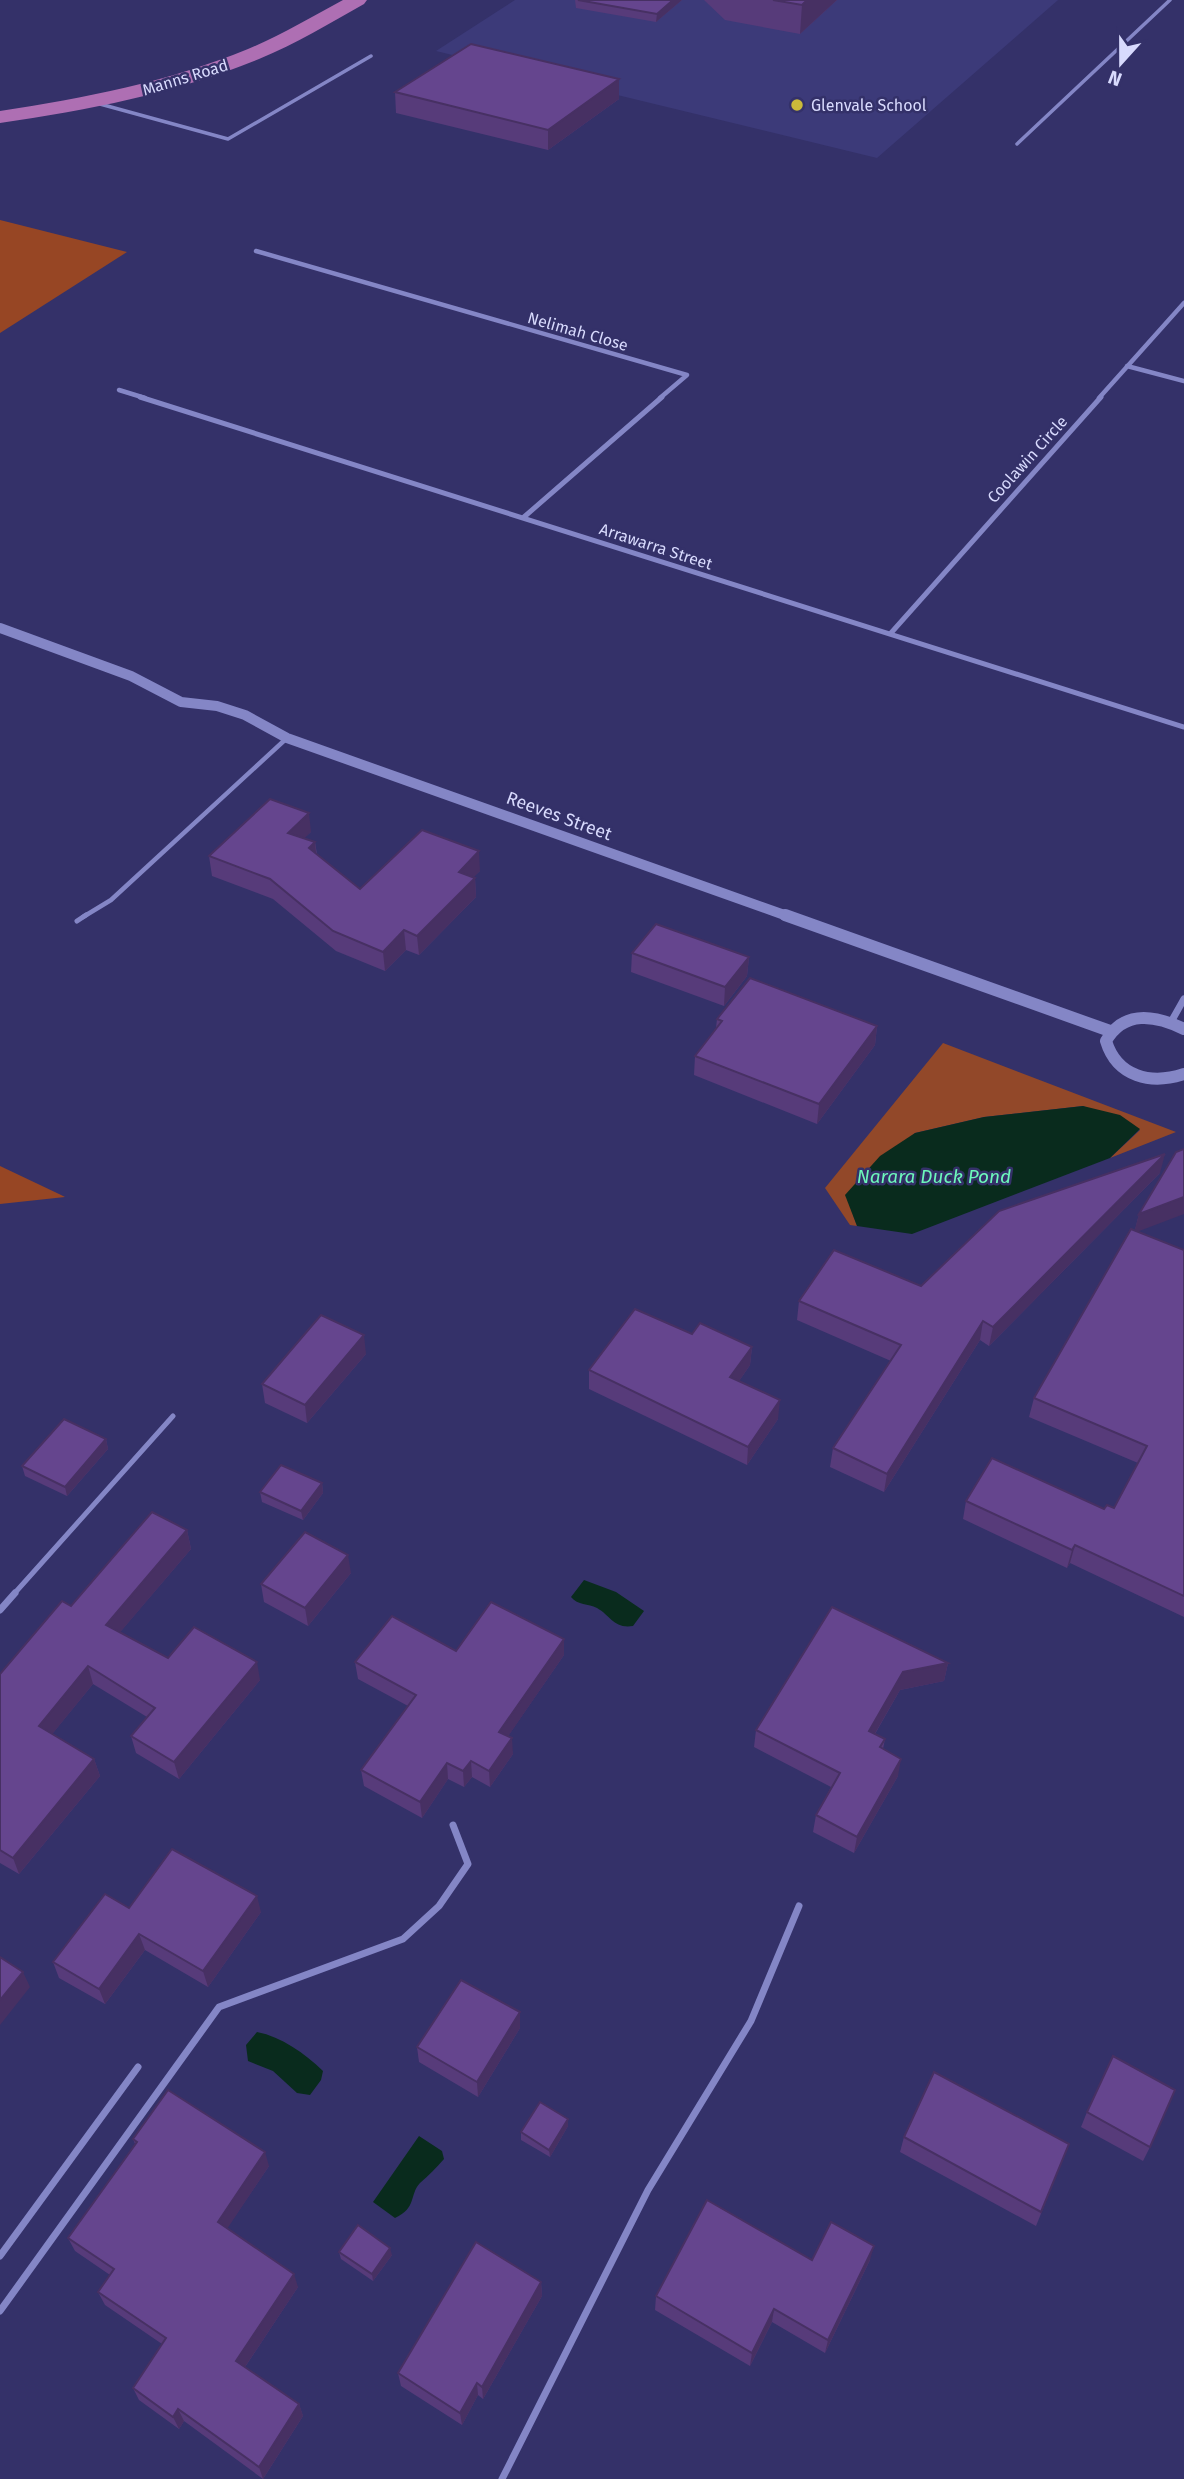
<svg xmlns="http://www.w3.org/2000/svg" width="1184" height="2479" viewBox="0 0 1184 2479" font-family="'Fira Sans',sans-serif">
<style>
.built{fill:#3c3a79}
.green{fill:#924829}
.forest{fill:#974624}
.water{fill:#092b1d}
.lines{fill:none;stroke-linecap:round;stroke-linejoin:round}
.service-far3{stroke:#8486c6;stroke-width:3.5}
.service-far2{stroke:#8486c6;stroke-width:4.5}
.service-far1{stroke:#8486c6;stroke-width:5}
.service{stroke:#8486c6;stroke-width:7}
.minor-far2{stroke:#8486c6;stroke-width:4.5}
.minor-far1{stroke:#8486c6;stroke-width:5}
.minor{stroke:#8486c6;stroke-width:7}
.tertiary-far1{stroke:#8486c6;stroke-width:10}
.tertiary{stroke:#8486c6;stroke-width:12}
.primary{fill:#ae6fb3;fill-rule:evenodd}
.wall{fill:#573b7a}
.shaded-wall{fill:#473063}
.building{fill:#65458e;stroke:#473063;stroke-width:2}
.poi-dot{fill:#caba3a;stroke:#343169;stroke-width:2.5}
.labels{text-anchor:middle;stroke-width:5;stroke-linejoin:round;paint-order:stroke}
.far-street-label{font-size:16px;fill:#d8dafd;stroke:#343169}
.far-poi-label{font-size:16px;fill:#d8dafd;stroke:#343169;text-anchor:start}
.street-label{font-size:18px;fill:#d8dafd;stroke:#343169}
.water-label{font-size:19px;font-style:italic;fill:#6df8bb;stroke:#343169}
</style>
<rect width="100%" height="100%" fill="#343169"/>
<polygon class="built" points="515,0 1058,0 877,158 436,51"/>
<polygon class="green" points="943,1043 1176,1132 1110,1158 1140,1130 1083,1106 984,1117 915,1133 846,1195 857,1226 850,1225 825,1188"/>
<g class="forest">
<polygon points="0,220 127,252 0,333"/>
<polygon points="0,1166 59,1194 65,1197 0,1204"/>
</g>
<g class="water">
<polygon points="1083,1106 1120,1115 1140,1129 1110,1158 912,1234 857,1226 845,1195 880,1156 915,1133 984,1117"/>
<path d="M 584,1580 L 616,1592 L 644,1611 L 633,1626 C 614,1629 611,1616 597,1608 C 588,1603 578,1606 571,1597 Z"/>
<path d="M 257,2032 C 282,2037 304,2053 323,2071 L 321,2080 L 310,2095 L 297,2093 L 273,2071 L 248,2061 L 246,2045 Z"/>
<path d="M 419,2136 L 442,2151 L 444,2159 C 436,2168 429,2175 420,2183 C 409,2195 417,2208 395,2218 L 373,2202 Z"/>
</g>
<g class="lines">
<g class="service-far3">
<polyline points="100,104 228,139 371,56"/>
<polyline points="1017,144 1170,0"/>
</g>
<polyline class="service-far2" points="83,917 111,900 287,738"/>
<g class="service-far1">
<polyline points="77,921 86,915"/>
<polyline points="13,1595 173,1416"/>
</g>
<g class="service">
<polyline points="0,1610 15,1593"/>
<polyline points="0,2256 138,2067"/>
<polyline points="0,2311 219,2007 403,1939 439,1906 468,1864 453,1825"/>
<polyline points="502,2479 648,2190 751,2021 799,1906"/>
</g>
<g class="minor-far2">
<polyline points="256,251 687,375 660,398"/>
<polyline points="1127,366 1184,381"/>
<polyline points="119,390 145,398"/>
<polyline points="1099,398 1184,303"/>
</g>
<g class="minor-far1">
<polyline points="140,397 1184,727"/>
<polyline points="524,517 662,397"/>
<polyline points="891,633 1101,397"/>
</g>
<polyline class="minor" points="1171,1022 1184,999"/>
<polyline class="tertiary-far1" points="0,628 131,676 181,702 217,706 245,715 287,738 790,917"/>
<g class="tertiary">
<polyline points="785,915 1110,1031"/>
<path d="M 1184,1029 C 1155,1015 1124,1010 1106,1041 C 1117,1077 1151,1085 1184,1074"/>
</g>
<path class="primary" d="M 343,0 L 367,0 L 364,4 C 330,23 296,44 259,59 C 176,93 89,110 0,123 L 0,111 C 85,98 168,82 248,49 C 281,35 312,17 343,0 Z"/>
</g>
<g class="wall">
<polygon points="575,0 682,0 656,22 576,8"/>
<polygon points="704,0 837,0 800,34 725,20"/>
<polygon points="395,92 619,99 548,150 396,113"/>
<polygon points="311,832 304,838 315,842 317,854 360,889 480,871 473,877 475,878 476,897 419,955 406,950 385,971 336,951 273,899 212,876 209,856"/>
<polygon points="632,953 749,957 747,976 724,1006 631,972"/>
<polygon points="717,1019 877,1026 875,1045 817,1124 694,1075 695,1056 716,1028"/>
<polygon points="1160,1173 989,1346 980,1340 884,1492 830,1467 833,1448 891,1361 797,1320 799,1301 921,1286"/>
<polygon points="1139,1214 1138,1232 1184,1250 1184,1617 1070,1563 1067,1568 963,1519 966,1501 1104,1509 1114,1508 1138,1463 1029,1417 1034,1398 1135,1230"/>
<polygon points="692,1334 752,1347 750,1365 739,1381 778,1419 747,1465 589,1389 589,1370"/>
<polygon points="366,1354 307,1423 265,1403 262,1384"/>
<polygon points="106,1439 108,1449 67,1496 25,1476 22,1466"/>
<polygon points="322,1483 323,1493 303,1520 262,1502 260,1492"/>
<polygon points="187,1530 191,1549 120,1632 168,1658 260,1680 179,1779 136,1753 131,1736 147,1717 93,1684 52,1734 94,1759 100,1776 19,1874 0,1863 0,1674 71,1606"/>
<polygon points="351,1573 308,1626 264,1602 261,1584"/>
<polygon points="456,1651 564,1655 508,1736 513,1754 490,1787 472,1777 464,1787 448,1779 422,1818 364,1786 361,1770 408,1706 358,1679 355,1662"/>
<polygon points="948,1663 944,1681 900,1690 875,1734 885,1739 883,1749 898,1776 854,1853 813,1832 816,1815 831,1787 754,1747 756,1730"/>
<polygon points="129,1908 261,1912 208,1987 145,1950 105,2004 59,1978 53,1962"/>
<polygon points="520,2028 478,2097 419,2062 417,2047"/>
<polygon points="1087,2112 1150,2147 1143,2161 1081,2127"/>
<polygon points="568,2126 550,2157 521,2140 521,2132"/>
<polygon points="904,2137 1069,2144 1036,2226 900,2152"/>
<polygon points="133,2139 269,2166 227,2228 298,2287 245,2367 299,2404 303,2416 263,2479 184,2421 179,2429 139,2400 133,2388 162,2344 105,2305 98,2292 110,2275 75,2251 68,2238 135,2144"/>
<polygon points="339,2252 392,2255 373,2281 341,2259"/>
<polygon points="812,2260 870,2260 825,2353 772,2322 750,2366 655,2310 656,2296"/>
<polygon points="541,2282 542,2296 483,2399 478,2395 462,2425 401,2386 398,2373"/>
</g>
<g class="shaded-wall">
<polygon points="673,0 682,0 656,22 657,14"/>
<polygon points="807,0 837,0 800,34 802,5"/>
<polygon points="619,79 619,99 548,150 548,130"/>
<polygon points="309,813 311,832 290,852 288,833"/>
<polygon points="315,842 317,862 309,848"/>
<polygon points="479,851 480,871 460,891 459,872"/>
<polygon points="475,878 476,897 419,955 417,936"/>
<polygon points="404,930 406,950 385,971 383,952"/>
<polygon points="749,957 747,976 724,1006 725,987"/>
<polygon points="877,1026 875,1045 817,1124 819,1104"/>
<polygon points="1165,1154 1160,1173 989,1346 993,1327"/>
<polygon points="1184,1197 1184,1214 1134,1233 1139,1214"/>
<polygon points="983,1321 980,1340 884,1492 887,1474"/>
<polygon points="364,1335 366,1354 307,1423 305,1405"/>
<polygon points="752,1347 750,1365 729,1396 730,1377"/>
<polygon points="780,1400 778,1419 747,1465 748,1447"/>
<polygon points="106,1439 108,1449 67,1496 65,1487"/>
<polygon points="322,1483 323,1493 303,1520 301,1511"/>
<polygon points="187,1530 191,1549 111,1643 106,1625"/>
<polygon points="1075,1545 1070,1563 1067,1568 1072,1550"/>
<polygon points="348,1555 351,1573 308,1626 305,1608"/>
<polygon points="564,1639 564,1655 500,1748 499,1732"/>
<polygon points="257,1662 260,1680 179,1779 174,1762"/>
<polygon points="948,1663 944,1681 900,1690 866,1749 869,1731 903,1672"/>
<polygon points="88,1666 93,1684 45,1743 39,1726"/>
<polygon points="512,1738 513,1754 490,1787 489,1771"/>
<polygon points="94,1759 100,1776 19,1874 13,1858"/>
<polygon points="901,1759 898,1776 854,1853 857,1837"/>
<polygon points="471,1761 472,1777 464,1787 463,1771"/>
<polygon points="447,1763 448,1779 422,1818 420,1802"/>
<polygon points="257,1896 261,1912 208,1987 203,1971"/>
<polygon points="139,1934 145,1950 105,2004 99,1989"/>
<polygon points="23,1972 30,1987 0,2025 0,2000"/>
<polygon points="520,2012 520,2028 478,2097 477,2082"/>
<polygon points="568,2119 568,2126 550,2157 549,2150"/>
<polygon points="265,2152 269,2166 223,2235 218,2222"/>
<polygon points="874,2246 870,2260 825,2353 828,2340"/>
<polygon points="390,2248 392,2255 373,2281 372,2274"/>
<polygon points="294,2274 298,2287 241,2373 236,2361"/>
<polygon points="541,2282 542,2296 483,2399 482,2387"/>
<polygon points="774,2309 772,2322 750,2366 752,2353"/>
<polygon points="477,2383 478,2395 462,2425 460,2413"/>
<polygon points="299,2404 303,2416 263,2479 259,2467"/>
<polygon points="178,2409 184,2421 179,2429 173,2417"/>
</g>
<g class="building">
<polygon points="578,0 673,0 657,14"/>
<polygon points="773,0 807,0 802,5"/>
<polygon points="471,44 619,79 548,130 395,92"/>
<polygon points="270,799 309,813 288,833 315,842 309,848 360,889 422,830 479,851 459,872 475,878 417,936 404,930 383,952 333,931 270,879 209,856"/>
<polygon points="656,924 749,957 725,987 632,953"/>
<polygon points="750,978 877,1026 819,1104 695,1056 722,1021 717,1019"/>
<polygon points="1184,1149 1184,1197 1139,1214 1176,1152"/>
<polygon points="1165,1154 993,1327 983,1321 887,1474 833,1448 901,1345 799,1301 834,1250 921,1286 999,1211"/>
<polygon points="1131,1229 1184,1250 1184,1596 1075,1545 1072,1550 966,1501 992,1458 1104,1509 1107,1505 1114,1508 1147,1446 1034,1398"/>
<polygon points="635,1309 692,1334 700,1323 752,1347 730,1377 780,1400 748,1447 589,1370"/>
<polygon points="321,1315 364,1335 305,1405 262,1384"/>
<polygon points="64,1419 106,1439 65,1487 22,1466"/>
<polygon points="281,1465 322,1483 301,1511 260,1492"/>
<polygon points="152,1512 187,1530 106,1625 168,1658 194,1627 257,1662 174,1762 131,1736 155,1708 88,1666 39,1726 94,1759 13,1858 0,1850 0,1674 62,1601 71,1606"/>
<polygon points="305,1532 348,1555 305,1608 261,1584"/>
<polygon points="491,1602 564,1639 499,1732 512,1738 489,1771 471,1761 463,1771 447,1763 420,1802 361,1770 416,1695 355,1662 392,1616 456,1651"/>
<polygon points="832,1607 948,1663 903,1672 869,1731 885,1739 880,1747 901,1759 857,1837 816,1815 840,1773 756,1730"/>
<polygon points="172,1849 257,1896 203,1971 139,1934 99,1989 53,1962 105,1894 129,1908"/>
<polygon points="0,1957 23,1972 0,2000"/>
<polygon points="461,1980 520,2012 477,2082 417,2047"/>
<polygon points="1113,2056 1175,2090 1150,2147 1087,2112"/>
<polygon points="934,2072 1069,2144 1041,2212 904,2137"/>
<polygon points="168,2090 265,2152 218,2222 294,2274 236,2361 299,2404 259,2467 178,2409 173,2417 133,2388 166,2338 98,2292 114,2269 68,2238 137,2142 133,2139"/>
<polygon points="540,2102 568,2119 549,2150 521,2132"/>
<polygon points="707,2200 812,2260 831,2222 874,2246 828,2340 774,2309 752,2353 656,2296"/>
<polygon points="358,2225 390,2248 372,2274 339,2252"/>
<polygon points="476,2242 541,2282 482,2387 477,2383 460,2413 398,2373"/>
</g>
<circle class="poi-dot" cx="797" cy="105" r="7"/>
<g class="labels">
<g class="far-street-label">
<text transform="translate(185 77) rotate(-17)" y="6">Manns Road</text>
<text transform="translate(578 331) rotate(16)" y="6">Nelimah Close</text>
<text transform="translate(1027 459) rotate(-48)" y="6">Coolawin Circle</text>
<text transform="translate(656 546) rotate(18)" y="6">Arrawarra Street</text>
</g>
<g class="far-poi-label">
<text x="811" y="111">Glenvale School</text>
</g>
<g class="street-label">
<text transform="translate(559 816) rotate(20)" y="6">Reeves Street</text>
</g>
<g class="water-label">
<text x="934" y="1183">Narara Duck Pond</text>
</g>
</g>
<g transform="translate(1121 63) rotate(201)" stroke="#343169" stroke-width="5" paint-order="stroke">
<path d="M0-5L12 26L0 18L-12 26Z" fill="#d8dafd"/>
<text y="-10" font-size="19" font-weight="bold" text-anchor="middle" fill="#d8dafd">N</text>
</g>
</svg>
